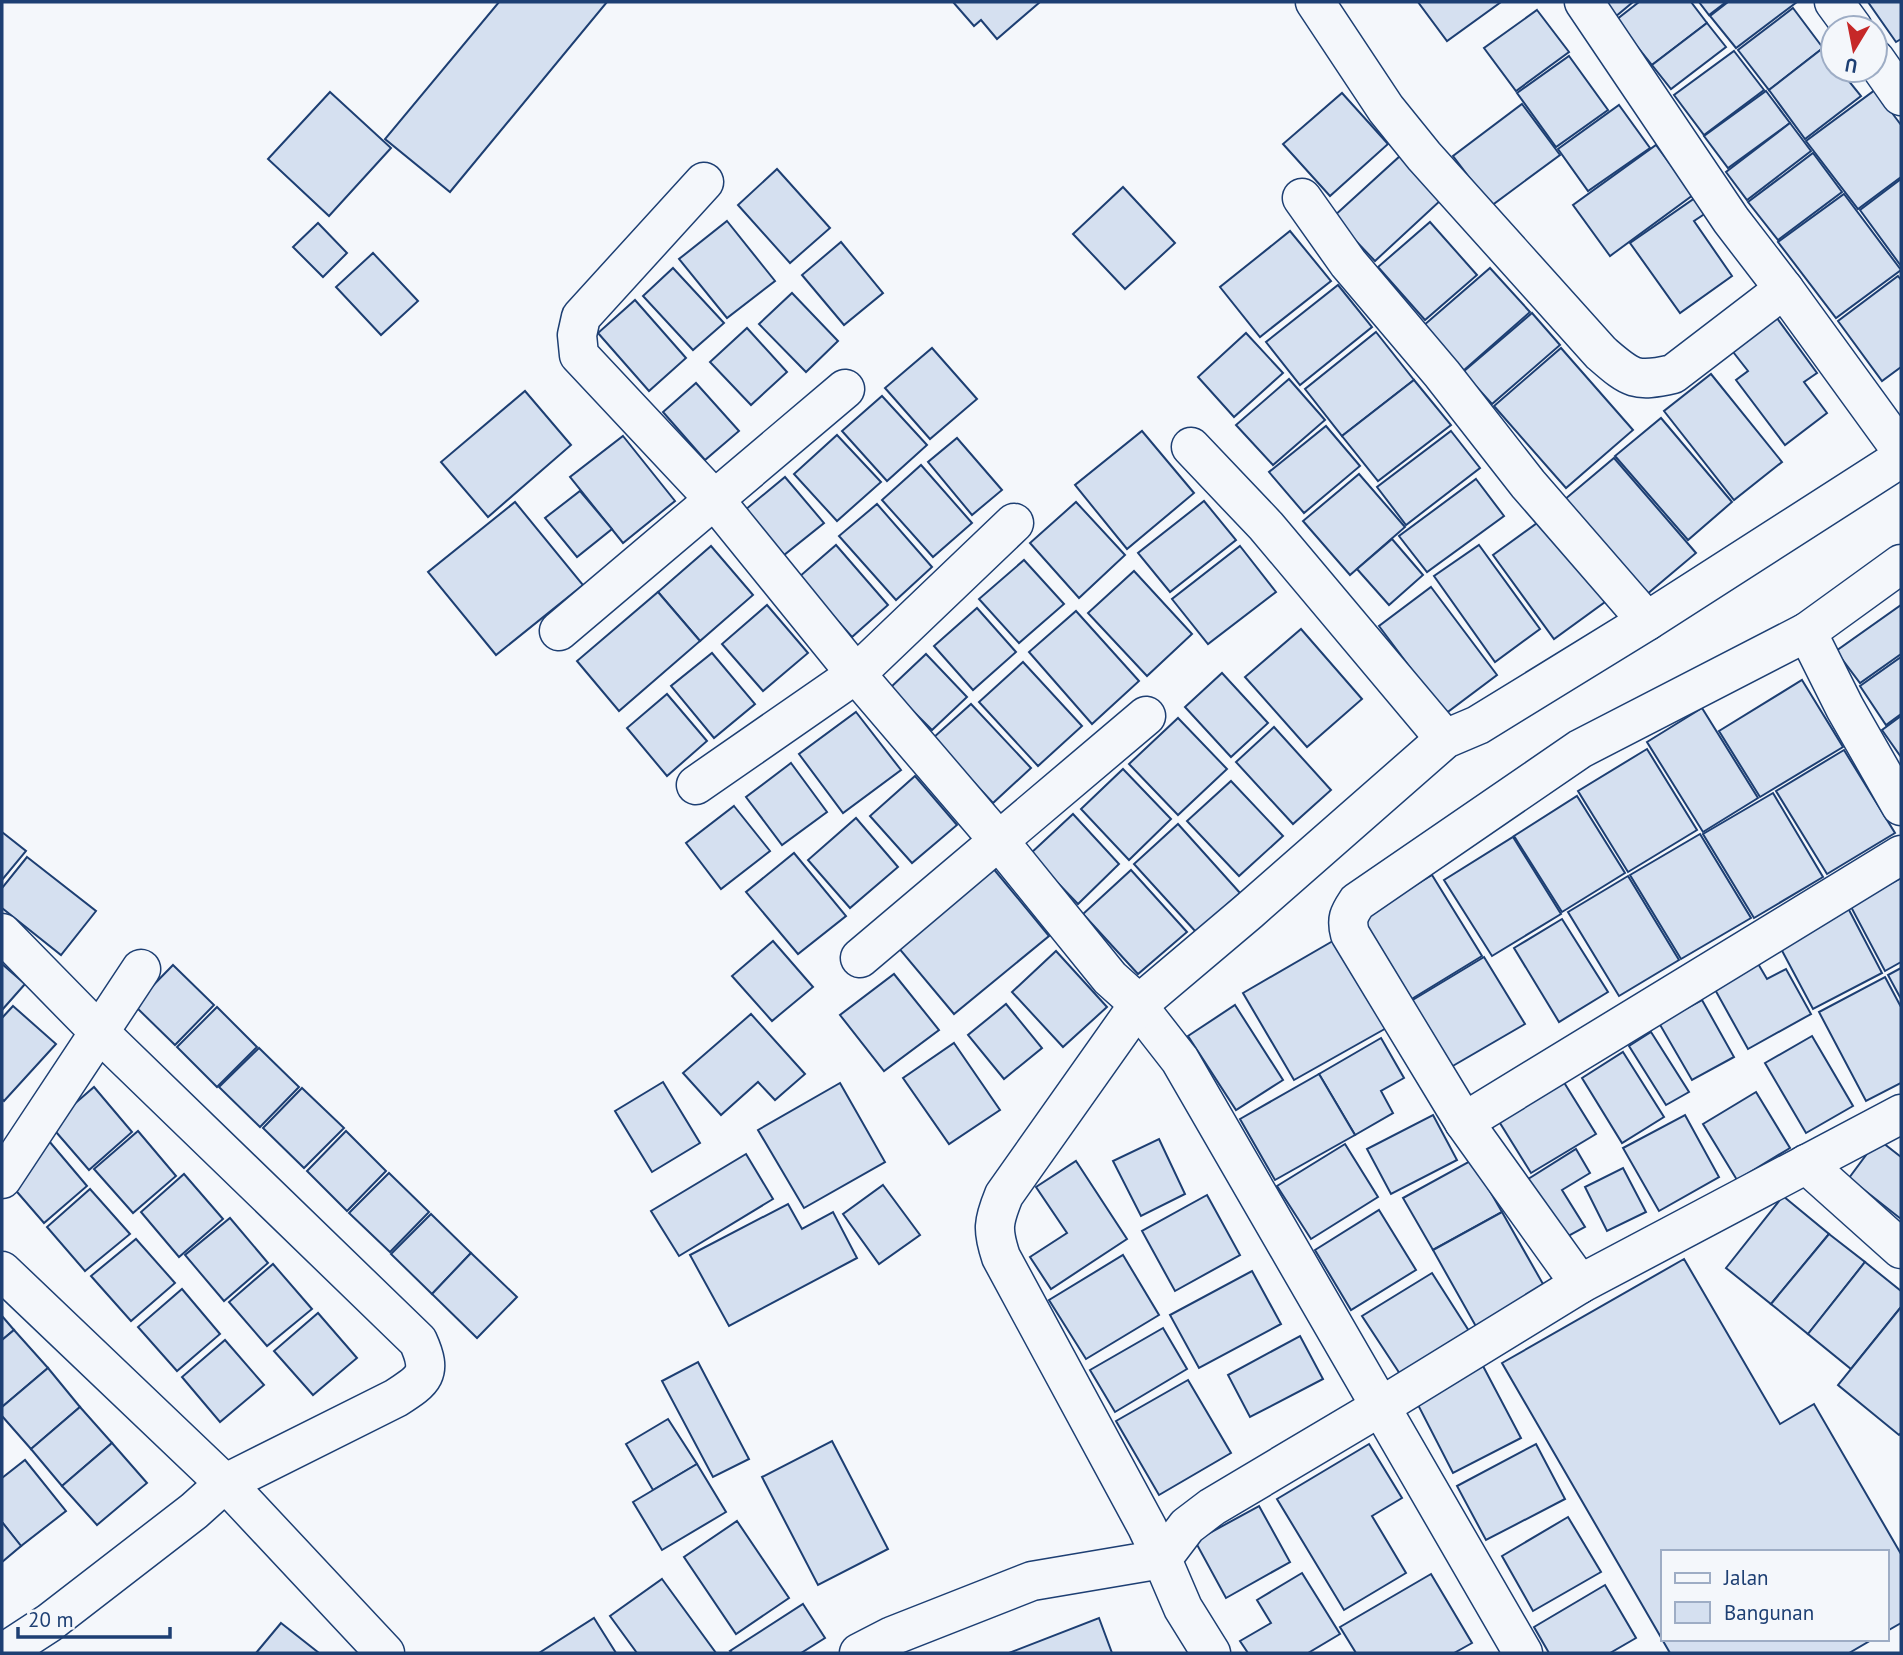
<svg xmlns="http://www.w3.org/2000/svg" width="1903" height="1655" viewBox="0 0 1903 1655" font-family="'PT Sans',sans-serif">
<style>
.building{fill:#d5e0f0;stroke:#1d3f73;stroke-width:2}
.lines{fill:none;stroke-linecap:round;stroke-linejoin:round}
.minor-casing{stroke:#1d3f73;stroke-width:41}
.minor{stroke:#f4f7fb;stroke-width:38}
</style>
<rect width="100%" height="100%" fill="#f4f7fb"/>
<g class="building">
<polygon points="499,2 607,2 450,192 385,139"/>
<polygon points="953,2 1040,2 997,39 981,20 974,26"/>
<polygon points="1418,2 1501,2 1447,41"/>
<polygon points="1603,2 1633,2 1615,17"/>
<polygon points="1639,2 1691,2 1707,23 1652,65 1616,20"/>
<polygon points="1699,2 1726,2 1709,15"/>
<polygon points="1728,2 1797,2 1736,48 1710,16"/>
<polygon points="1868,2 1901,2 1901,39 1896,42"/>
<polygon points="1793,8 1823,48 1769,90 1738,50"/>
<polygon points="1537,10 1569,52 1516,91 1484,48"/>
<polygon points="1707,23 1726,47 1671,89 1652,65"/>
<polygon points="1823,48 1833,61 1833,70 1840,70 1861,96 1805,139 1769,90"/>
<polygon points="1734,51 1764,90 1704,135 1674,95"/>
<polygon points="1569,56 1608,110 1556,147 1517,93"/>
<polygon points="1875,90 1901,125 1901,177 1858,209 1806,141"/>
<polygon points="1766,91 1790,123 1728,168 1704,136"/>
<polygon points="330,92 391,148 329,216 268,159"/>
<polygon points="1342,93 1388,144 1330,196 1283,144"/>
<polygon points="1522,104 1560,155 1491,206 1453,156"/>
<polygon points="1619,105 1650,148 1588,191 1558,149"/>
<polygon points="1790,123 1811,151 1747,200 1726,172"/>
<polygon points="1656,145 1693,195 1610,256 1573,205"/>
<polygon points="1813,153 1842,192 1778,240 1748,202"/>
<polygon points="1400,156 1442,199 1375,261 1333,217"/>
<polygon points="777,169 830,228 790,263 738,205"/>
<polygon points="1901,179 1901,266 1860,210"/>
<polygon points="1123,187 1175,243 1125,289 1073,234"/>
<polygon points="1844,194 1901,270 1836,318 1778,242"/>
<polygon points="1695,198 1706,213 1694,221 1732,276 1680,313 1630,243"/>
<polygon points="727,221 775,281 727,318 679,259"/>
<polygon points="1430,222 1477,275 1425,320 1378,267"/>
<polygon points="318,223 347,253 323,277 293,247"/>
<polygon points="1290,231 1331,281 1260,337 1220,287"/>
<polygon points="841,242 883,293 844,325 802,275"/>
<polygon points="373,253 418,301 381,335 336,287"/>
<polygon points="673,268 724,323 693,350 643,296"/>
<polygon points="1490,268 1530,312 1463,371 1423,326"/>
<polygon points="1898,276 1901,280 1901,367 1882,381 1838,321"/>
<polygon points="1338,285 1372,327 1300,385 1266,342"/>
<polygon points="792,293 838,341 806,372 759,324"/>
<polygon points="635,300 686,358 649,391 598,333"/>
<polygon points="1532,313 1560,345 1492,404 1463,372"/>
<polygon points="1774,314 1817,373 1804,382 1827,413 1785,445 1736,380 1748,371 1730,348"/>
<polygon points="747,328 787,372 751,405 710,362"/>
<polygon points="1376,332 1414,380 1342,436 1305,389"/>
<polygon points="1246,333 1283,373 1234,417 1198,377"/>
<polygon points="932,348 977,399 930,439 885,388"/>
<polygon points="1561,348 1633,430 1566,488 1494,406"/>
<polygon points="1711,374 1782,462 1734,500 1664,411"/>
<polygon points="1289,379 1325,420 1273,465 1236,425"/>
<polygon points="1414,380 1451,425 1378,481 1342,436"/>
<polygon points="696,383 739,431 705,460 663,412"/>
<polygon points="525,391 571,445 488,517 441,462"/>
<polygon points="882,396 927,445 887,481 842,431"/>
<polygon points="1661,418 1732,502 1688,540 1615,456"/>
<polygon points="1326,426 1360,466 1304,513 1269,472"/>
<polygon points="1142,431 1194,493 1127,549 1075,485"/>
<polygon points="1451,431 1480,468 1406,525 1377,487"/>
<polygon points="837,435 881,482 837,521 794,474"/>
<polygon points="623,436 675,501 623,543 570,477"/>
<polygon points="957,438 1002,490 972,515 928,462"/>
<polygon points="1614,458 1696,553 1646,595 1564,500"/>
<polygon points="921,465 972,523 933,557 882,500"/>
<polygon points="1359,474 1405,527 1350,575 1303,521"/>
<polygon points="785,477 824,523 784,555 745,510"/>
<polygon points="1476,479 1504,516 1427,572 1399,536"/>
<polygon points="580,491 612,529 577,557 545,518"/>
<polygon points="1204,501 1236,540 1170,592 1138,553"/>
<polygon points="515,502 583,585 496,655 428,572"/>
<polygon points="1076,502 1125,555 1079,598 1030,543"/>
<polygon points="877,504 932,567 896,600 839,536"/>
<polygon points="1544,518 1605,602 1554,639 1493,555"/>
<polygon points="1392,539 1423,575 1389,605 1357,569"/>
<polygon points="836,545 888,605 852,637 799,577"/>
<polygon points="1479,545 1540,629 1495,662 1434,576"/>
<polygon points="711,546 753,595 700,641 658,592"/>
<polygon points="1240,546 1276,592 1208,644 1172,599"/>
<polygon points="1024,560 1064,604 1019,643 979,599"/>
<polygon points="1134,571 1192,634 1147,676 1088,613"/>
<polygon points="1431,587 1497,675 1445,714 1379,626"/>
<polygon points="658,592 700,641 619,711 577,661"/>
<polygon points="767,605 808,653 763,691 722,644"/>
<polygon points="1901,605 1901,654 1860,683 1836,651"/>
<polygon points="977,608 1016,652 973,690 934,646"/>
<polygon points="1076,611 1139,681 1092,724 1029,652"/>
<polygon points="1301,629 1362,699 1307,747 1245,677"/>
<polygon points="712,653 755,704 714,738 671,686"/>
<polygon points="926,654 967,697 932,730 890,688"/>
<polygon points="1901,657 1901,714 1886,725 1860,686"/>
<polygon points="1023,662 1082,726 1038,766 979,702"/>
<polygon points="1222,673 1268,723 1231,757 1185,707"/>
<polygon points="1802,680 1843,747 1760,797 1719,731"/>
<polygon points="667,694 707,741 667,776 627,728"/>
<polygon points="971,704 1031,768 993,803 933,738"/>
<polygon points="1702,708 1758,798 1703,832 1647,742"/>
<polygon points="856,712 901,770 843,813 799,754"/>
<polygon points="1901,716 1901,757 1882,730"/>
<polygon points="1178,718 1227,769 1178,815 1129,764"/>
<polygon points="1274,727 1331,790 1293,824 1236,762"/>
<polygon points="1647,749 1697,830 1628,872 1578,791"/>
<polygon points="1844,750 1895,833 1827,874 1776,791"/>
<polygon points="791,763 827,812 782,845 746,797"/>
<polygon points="1123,769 1171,819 1129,860 1081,809"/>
<polygon points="915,776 957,825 912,863 870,816"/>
<polygon points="1231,781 1283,836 1239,876 1187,821"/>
<polygon points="1773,793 1823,877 1754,918 1703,834"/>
<polygon points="1577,796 1625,873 1562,912 1514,836"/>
<polygon points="734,806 770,851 721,889 686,843"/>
<polygon points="1073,814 1119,864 1078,904 1030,854"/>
<polygon points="856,818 898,867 850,908 808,860"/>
<polygon points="1178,824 1240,893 1196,932 1134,864"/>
<polygon points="2,832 26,851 2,880"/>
<polygon points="1700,834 1751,918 1681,959 1630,875"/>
<polygon points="1513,837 1561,914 1492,956 1444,880"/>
<polygon points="794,853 846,916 798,954 746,892"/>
<polygon points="27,857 96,911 61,955 2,908 2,888"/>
<polygon points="992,867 1049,936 954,1014 897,946"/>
<polygon points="1131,870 1187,932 1138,974 1083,914"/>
<polygon points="1432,875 1482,956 1410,1000 1360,919"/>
<polygon points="1628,876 1679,960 1619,996 1568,912"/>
<polygon points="1901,878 1901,962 1885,971 1850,905"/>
<polygon points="1848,908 1882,973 1813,1009 1779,945"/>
<polygon points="1562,919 1608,992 1559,1022 1514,948"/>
<polygon points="1338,938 1390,1026 1294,1080 1243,993"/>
<polygon points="773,941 813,987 772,1021 732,976"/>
<polygon points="1056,951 1107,1007 1063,1047 1012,992"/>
<polygon points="1484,957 1525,1024 1451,1067 1411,1001"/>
<polygon points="1757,962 1767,979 1786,969 1811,1014 1748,1049 1713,986"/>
<polygon points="2,964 25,984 2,1010"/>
<polygon points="173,965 214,1005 175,1045 134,1005"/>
<polygon points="1901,968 1901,999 1888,975"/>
<polygon points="894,974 939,1030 884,1071 840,1015"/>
<polygon points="1885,977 1901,1007 1901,1083 1866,1101 1819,1012"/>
<polygon points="1702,1000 1734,1057 1692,1080 1659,1023"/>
<polygon points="1006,1004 1042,1048 1004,1079 968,1035"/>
<polygon points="1235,1005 1283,1080 1236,1110 1188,1036"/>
<polygon points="13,1006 56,1044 4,1101 2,1099 2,1018"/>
<polygon points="217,1007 257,1047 217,1087 177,1047"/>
<polygon points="751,1014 805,1074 775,1100 758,1082 721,1115 683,1073"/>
<polygon points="1651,1032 1689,1092 1666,1105 1629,1046"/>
<polygon points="1812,1036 1853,1106 1806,1133 1765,1063"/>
<polygon points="1381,1038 1404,1078 1381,1091 1393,1113 1355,1135 1319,1074"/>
<polygon points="954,1043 1000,1110 949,1144 903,1078"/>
<polygon points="259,1048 299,1087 260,1127 219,1087"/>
<polygon points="1623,1052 1664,1117 1622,1143 1582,1078"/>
<polygon points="1319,1074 1355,1135 1275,1180 1240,1119"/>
<polygon points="1560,1076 1596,1134 1531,1173 1495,1115"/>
<polygon points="663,1082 700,1143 652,1172 615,1111"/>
<polygon points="840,1083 885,1162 804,1208 758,1130"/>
<polygon points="94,1087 132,1132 89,1170 50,1125"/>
<polygon points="302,1088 344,1128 304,1168 263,1128"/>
<polygon points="1756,1092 1790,1148 1737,1180 1703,1124"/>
<polygon points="1433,1115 1457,1160 1391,1194 1367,1149"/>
<polygon points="1685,1115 1719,1177 1659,1211 1623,1148"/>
<polygon points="138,1131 176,1176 133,1213 94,1169"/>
<polygon points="346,1131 386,1171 347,1211 307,1171"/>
<polygon points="1159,1139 1185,1194 1141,1216 1113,1161"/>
<polygon points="1878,1139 1901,1157 1901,1219 1849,1178"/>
<polygon points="49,1141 87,1186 44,1223 5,1178"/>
<polygon points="1345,1144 1378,1197 1311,1239 1277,1186"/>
<polygon points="1576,1149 1590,1173 1562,1190 1585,1227 1561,1240 1525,1181"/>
<polygon points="746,1154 773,1199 679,1256 651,1211"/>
<polygon points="1472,1160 1502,1212 1433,1250 1403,1198"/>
<polygon points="1076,1161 1127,1239 1051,1289 1030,1257 1067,1233 1036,1187"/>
<polygon points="1623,1168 1646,1212 1607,1231 1585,1187"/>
<polygon points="389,1173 429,1212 390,1252 349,1213"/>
<polygon points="184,1174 223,1219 179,1257 141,1212"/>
<polygon points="883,1185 920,1235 879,1264 843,1214"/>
<polygon points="90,1189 130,1234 85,1271 47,1227"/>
<polygon points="1207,1195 1240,1255 1175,1291 1142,1231"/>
<polygon points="1783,1196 1829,1234 1771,1304 1726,1268"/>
<polygon points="788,1204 802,1229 833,1212 857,1258 729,1326 690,1255"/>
<polygon points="1379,1210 1416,1270 1351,1310 1315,1250"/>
<polygon points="1502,1212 1547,1291 1478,1330 1433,1250"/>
<polygon points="431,1214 471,1253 432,1294 391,1254"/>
<polygon points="230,1218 268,1263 224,1301 185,1255"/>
<polygon points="1829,1234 1865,1262 1808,1334 1771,1304"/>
<polygon points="136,1239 175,1283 131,1321 91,1276"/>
<polygon points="471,1253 517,1297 477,1338 432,1294"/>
<polygon points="1123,1255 1159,1315 1086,1359 1049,1300"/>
<polygon points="1684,1259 1780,1424 1814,1404 1901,1554 1901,1623 1887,1631 1887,1552 1663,1552 1663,1639 1873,1639 1849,1653 1670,1653 1502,1363"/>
<polygon points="1865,1262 1901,1291 1901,1307 1851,1369 1808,1334"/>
<polygon points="273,1264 312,1309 267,1346 229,1302"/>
<polygon points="1252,1271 1281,1324 1199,1368 1170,1315"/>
<polygon points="1432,1273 1469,1331 1400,1374 1362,1316"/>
<polygon points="182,1289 220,1334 177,1371 138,1327"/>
<polygon points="1901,1307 1901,1433 1899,1435 1838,1385"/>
<polygon points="318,1313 357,1358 313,1395 274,1351"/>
<polygon points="2,1316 14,1330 2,1340"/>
<polygon points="1163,1328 1187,1369 1115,1412 1090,1370"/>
<polygon points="14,1330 48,1368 2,1407 2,1340"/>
<polygon points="1300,1336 1323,1379 1250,1417 1228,1375"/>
<polygon points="225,1340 264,1385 220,1422 182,1377"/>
<polygon points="698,1362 749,1459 713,1477 662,1381"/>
<polygon points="1483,1366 1521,1438 1453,1473 1416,1401"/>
<polygon points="48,1368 80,1407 31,1449 2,1416 2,1407"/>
<polygon points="1188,1380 1231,1453 1159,1495 1116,1421"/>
<polygon points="80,1407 112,1443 62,1486 31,1449"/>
<polygon points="668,1419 697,1464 653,1490 626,1444"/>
<polygon points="832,1441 888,1549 818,1585 762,1477"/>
<polygon points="112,1443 147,1483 97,1525 62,1486"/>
<polygon points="1369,1444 1402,1498 1372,1516 1406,1573 1344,1610 1277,1499"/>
<polygon points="1536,1444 1565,1499 1486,1540 1457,1486"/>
<polygon points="25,1460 66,1511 21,1546 2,1522 2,1478"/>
<polygon points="697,1464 726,1512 662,1550 633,1502"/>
<polygon points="1259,1506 1290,1562 1226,1598 1195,1541"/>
<polygon points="1568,1517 1601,1572 1533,1611 1502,1556"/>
<polygon points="737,1521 789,1598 736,1634 684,1557"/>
<polygon points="2,1522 21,1546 2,1562"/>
<polygon points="1302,1573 1340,1634 1308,1653 1248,1653 1240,1641 1271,1623 1257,1600"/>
<polygon points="1431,1574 1472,1643 1454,1653 1356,1653 1340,1627"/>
<polygon points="662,1579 716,1653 637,1653 610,1616"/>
<polygon points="1605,1585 1636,1638 1610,1653 1549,1653 1534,1627"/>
<polygon points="803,1604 825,1638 801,1653 732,1653 730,1651"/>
<polygon points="594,1618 616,1653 539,1653"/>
<polygon points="1099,1618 1112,1653 1009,1653"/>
<polygon points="281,1623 319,1653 256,1653"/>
</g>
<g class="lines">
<defs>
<g id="minor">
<path d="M 1315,2 L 1386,109 L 1424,156 L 1601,353 C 1630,378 1634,383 1673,374 L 1784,289"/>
<polyline points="1584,2 1731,220 1784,289 1901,450"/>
<polyline points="1834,2 1853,28"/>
<polyline points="1875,59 1901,96"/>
<polyline points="704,182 581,317 577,335 579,355 714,499 856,674 999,841 1110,978 1139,1004 1148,1019 1180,1060 1523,1653"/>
<polyline points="1302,198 1348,263 1442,374 1528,484 1647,621"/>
<polyline points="1191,447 1266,526 1445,739"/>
<polyline points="1901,564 1807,632 1845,708 1901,806"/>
<polyline points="559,631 845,389"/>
<polyline points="696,785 856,674 1014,523"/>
<path d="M 2,933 L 99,1032 L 418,1341 C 433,1374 424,1380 396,1398 L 224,1484 L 194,1511 L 49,1623 L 3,1653"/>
<polyline points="860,958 1146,716"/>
<polyline points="1464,1122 1901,855"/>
<polyline points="1806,1164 1901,1249"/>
<polyline points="2,1179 141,969"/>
<polyline points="2,1271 239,1497 385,1653"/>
<path d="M 1580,1284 L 1464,1122 L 1350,934 C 1346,919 1349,914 1357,902 L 1580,749 L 1807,632"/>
<path d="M 859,1653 L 892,1636 L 1032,1581 L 1162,1559 L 1147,1527 L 1001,1257 C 992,1230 993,1222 1004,1195 L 1139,1004 L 1249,911 L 1445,739 L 1478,725 L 1647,621 L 1901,458"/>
<polyline points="1211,1653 1183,1608 1162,1559 1187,1526 1212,1507 1380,1407 1580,1284 1901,1114"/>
</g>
</defs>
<use href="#minor" class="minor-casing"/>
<use href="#minor" class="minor"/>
</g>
<rect width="1903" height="1655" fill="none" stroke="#1d3f73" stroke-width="7"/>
<rect x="1661" y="1550" width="228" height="91" fill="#f4f7fb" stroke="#9eadc5" stroke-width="2"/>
<rect x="1675" y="1573" width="35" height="10" fill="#f4f7fb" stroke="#9eadc5" stroke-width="2"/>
<text x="1724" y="1585" font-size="21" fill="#1d3f73">Jalan</text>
<rect x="1675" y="1602" width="35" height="21" fill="#d5e0f0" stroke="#9eadc5" stroke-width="2"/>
<text x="1724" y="1620" font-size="21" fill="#1d3f73">Bangunan</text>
<g transform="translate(1854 49) rotate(190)"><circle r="33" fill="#f4f7fb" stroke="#9eadc5" stroke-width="2"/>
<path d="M0-5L12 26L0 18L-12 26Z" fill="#c62828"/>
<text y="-10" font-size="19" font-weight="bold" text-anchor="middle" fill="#1d3f73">U</text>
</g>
<path d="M18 1627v10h152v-10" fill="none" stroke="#1d3f73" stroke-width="3.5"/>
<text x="28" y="1627" font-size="21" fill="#1d3f73" stroke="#f4f7fb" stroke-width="5" paint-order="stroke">20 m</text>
</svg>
